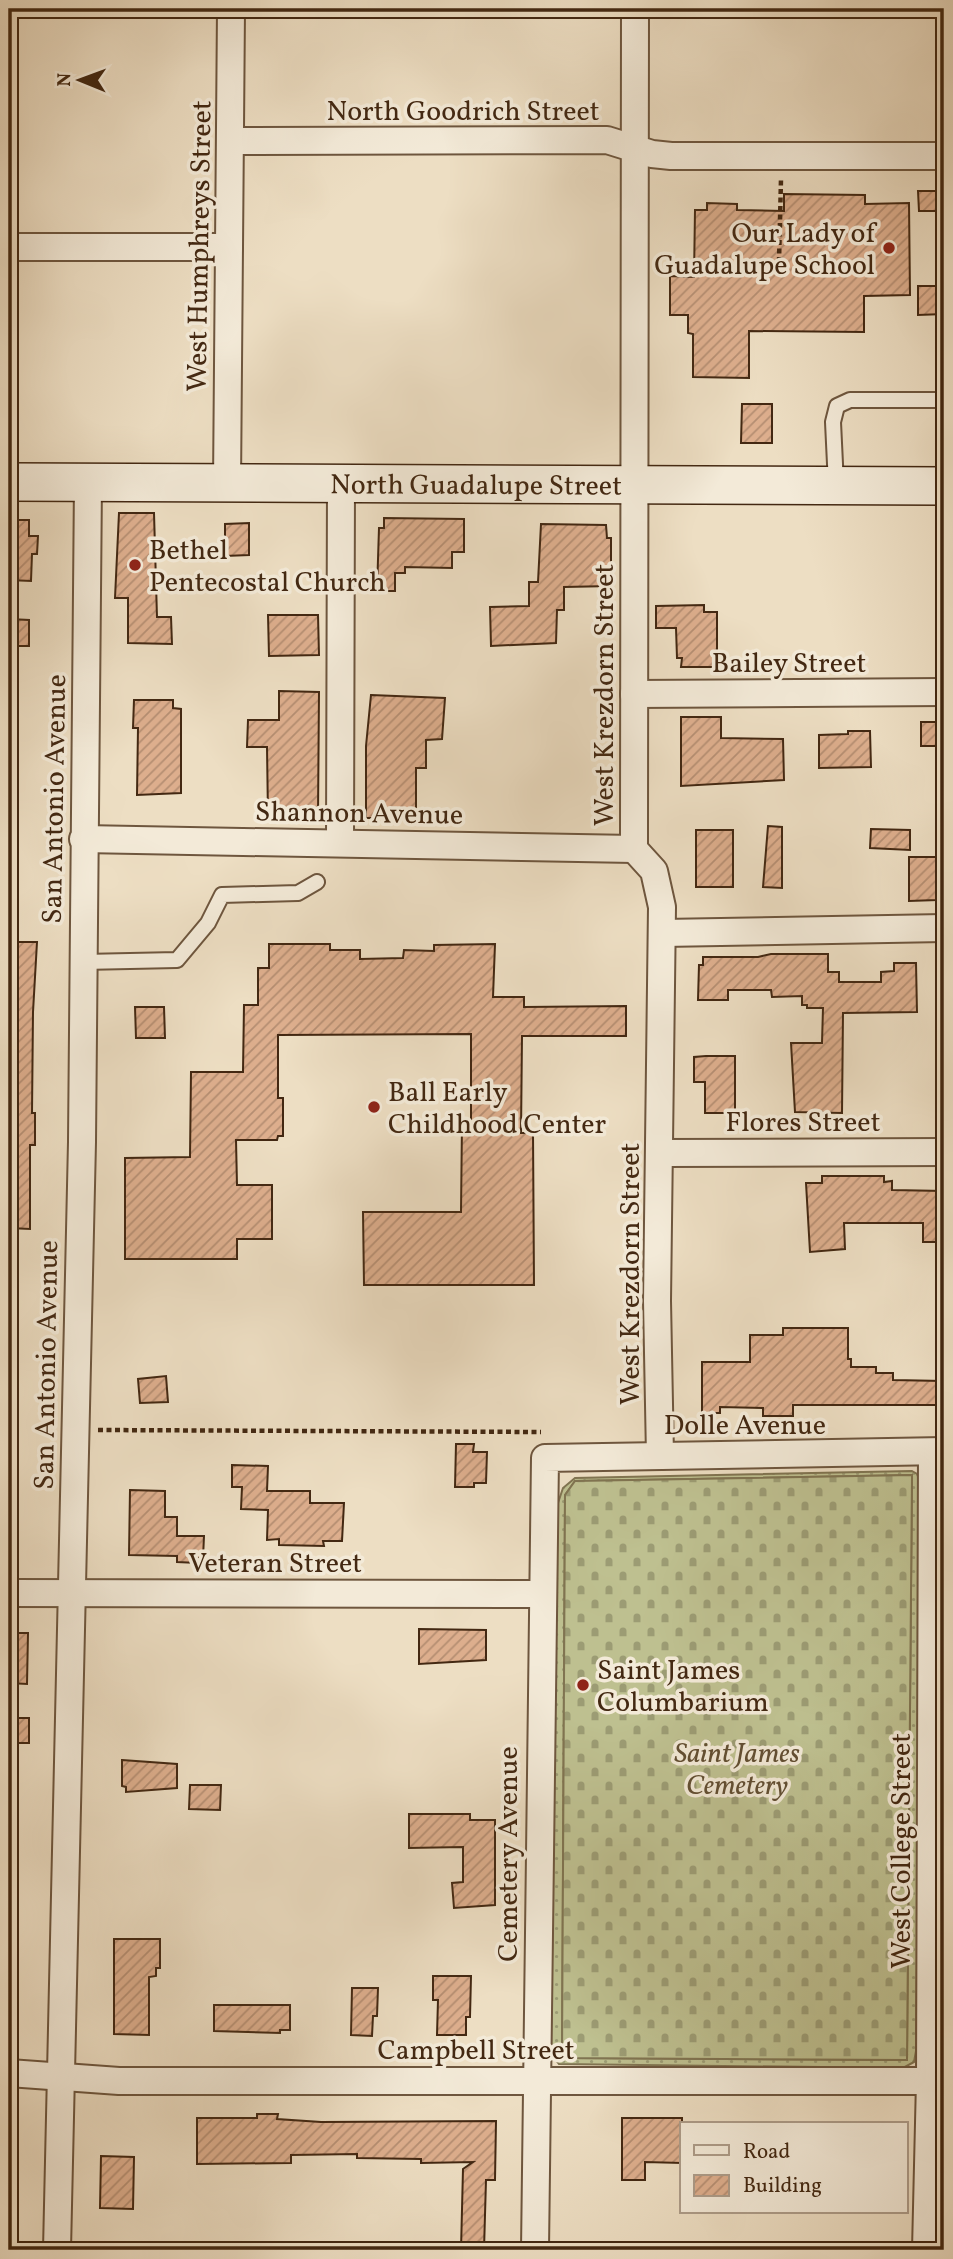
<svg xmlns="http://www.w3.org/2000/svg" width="953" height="2259" viewBox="0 0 953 2259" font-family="Vollkorn,serif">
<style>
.grass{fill:url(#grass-dots);stroke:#807451;stroke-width:2;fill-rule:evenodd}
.cemetery{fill:url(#cemetery-stones);stroke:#807451;stroke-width:2}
.building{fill:url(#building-hatch);stroke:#432812;stroke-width:2}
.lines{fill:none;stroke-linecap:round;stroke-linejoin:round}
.lane-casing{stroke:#6e563e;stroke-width:18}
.street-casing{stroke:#6e563e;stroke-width:30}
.secondary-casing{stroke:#432812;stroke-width:40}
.path{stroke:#432812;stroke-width:4.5;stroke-dasharray:5 3.5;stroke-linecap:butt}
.lane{stroke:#f3ead8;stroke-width:14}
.street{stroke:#f3ead8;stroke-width:26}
.secondary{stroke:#f3ead8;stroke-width:37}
.poi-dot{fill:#8f2418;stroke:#f3ead8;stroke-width:2.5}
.labels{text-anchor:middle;stroke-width:7;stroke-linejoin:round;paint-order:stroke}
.street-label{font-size:28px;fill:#432812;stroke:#f3ead8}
.poi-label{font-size:28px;fill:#432812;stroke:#f3ead8;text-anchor:start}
.park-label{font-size:28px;font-style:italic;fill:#624e32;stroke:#f3ead8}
</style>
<defs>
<pattern id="grass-dots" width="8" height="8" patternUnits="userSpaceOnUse" patternTransform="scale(1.75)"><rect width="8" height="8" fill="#bec090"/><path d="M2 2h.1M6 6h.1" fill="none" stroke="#9c9c74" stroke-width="1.8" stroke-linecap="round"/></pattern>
<pattern id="cemetery-stones" width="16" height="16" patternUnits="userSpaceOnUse" patternTransform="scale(1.75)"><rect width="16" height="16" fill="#bec090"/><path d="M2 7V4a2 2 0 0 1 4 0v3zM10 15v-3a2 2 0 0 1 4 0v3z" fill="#9c9c74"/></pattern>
<pattern id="building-hatch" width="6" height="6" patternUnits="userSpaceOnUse" patternTransform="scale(1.75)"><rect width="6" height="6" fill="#ddae8d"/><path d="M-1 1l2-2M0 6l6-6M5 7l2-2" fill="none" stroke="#b58e72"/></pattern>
</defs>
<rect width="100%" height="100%" fill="#eddec3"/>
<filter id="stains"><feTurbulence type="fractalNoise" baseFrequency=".00286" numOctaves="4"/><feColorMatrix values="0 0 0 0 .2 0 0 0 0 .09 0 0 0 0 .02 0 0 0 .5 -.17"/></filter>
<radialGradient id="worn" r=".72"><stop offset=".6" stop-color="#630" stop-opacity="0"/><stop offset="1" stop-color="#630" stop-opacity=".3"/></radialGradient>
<path class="grass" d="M 912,1471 L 917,1474 L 922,1486 L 916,2051 L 914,2062 L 903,2068 L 559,2064 L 551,2054 L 551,2048 L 557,1506 L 563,1488 L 575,1478 ZM 912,1475 L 907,2060 L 562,2058 L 565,1495 L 575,1481 Z"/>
<polygon class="cemetery" points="912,1475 907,2060 562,2058 565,1495 575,1481"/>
<g class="building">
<polygon points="918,191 943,191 944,211 919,211"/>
<polygon points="784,194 865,195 865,204 909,203 910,295 864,296 864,332 749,331 749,378 693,377 693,334 688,333 688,315 670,315 670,276 694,277 695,210 707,210 707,203 737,204 737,210 784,211"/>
<polygon points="918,286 944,286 944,314 918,315"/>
<polygon points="742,404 772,404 772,443 741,443"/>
<polygon points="119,513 154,513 157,617 171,617 172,644 128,643 128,598 115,598"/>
<polygon points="384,518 464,519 464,552 452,552 452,568 405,567 405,573 395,573 395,591 377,591 379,528 384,528"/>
<polygon points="9,520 29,520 29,536 38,536 37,554 32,554 31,581 9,580"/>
<polygon points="249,523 249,555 225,556 225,524"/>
<polygon points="541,524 606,525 607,538 611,538 611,586 564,587 564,610 557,610 556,643 491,646 490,607 529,606 529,582 538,582"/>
<polygon points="704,605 704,612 717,612 717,667 681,667 682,658 677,658 676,628 656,628 656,606"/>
<polygon points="268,615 318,615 319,655 269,656"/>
<polygon points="9,619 29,620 29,646 9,646"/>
<polygon points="279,691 319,692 318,816 268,817 267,747 247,747 248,720 279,720"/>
<polygon points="371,695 445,698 442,739 426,740 426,768 416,768 416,818 366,818 366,746"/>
<polygon points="134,700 173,700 173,708 181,709 181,793 137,795 138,728 133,728"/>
<polygon points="681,717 721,717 721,738 783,739 784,780 681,786"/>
<rect x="921" y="722" width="23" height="24"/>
<polygon points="848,731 870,731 871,767 819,768 819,735 848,734"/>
<polygon points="768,826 782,827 782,888 763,887"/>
<polygon points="871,829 910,830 910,850 870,848"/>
<rect x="696" y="830" width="37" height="57"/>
<polygon points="909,857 936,857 937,900 909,901"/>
<polygon points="9,942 37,942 33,1012 32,1113 35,1113 35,1145 30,1145 30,1229 9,1228"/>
<polygon points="269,944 330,944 330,950 360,950 360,959 403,958 404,950 434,951 434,945 495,944 493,997 524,997 524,1007 626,1006 626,1036 522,1036 521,1133 533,1133 534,1285 364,1285 363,1212 461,1212 462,1122 471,1122 471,1034 278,1035 278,1098 283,1098 283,1136 278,1136 277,1140 236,1140 237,1185 272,1185 272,1239 237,1239 237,1259 125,1259 125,1158 190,1157 191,1072 243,1072 244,1005 258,1005 258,968 269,968"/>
<polygon points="771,954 828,954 828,972 839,972 839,982 881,982 881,972 894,971 894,963 916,963 917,1012 843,1013 842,1113 795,1112 791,1043 822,1043 823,1008 807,1008 807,1005 802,1005 802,996 772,997 771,990 728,990 728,1000 698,1000 699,965 703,965 703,957 758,957"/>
<polygon points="135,1007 164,1007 165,1038 136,1038"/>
<polygon points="706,1056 735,1056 735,1113 705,1113 705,1082 694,1082 694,1057"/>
<polygon points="822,1176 884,1176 884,1182 892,1181 892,1190 944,1191 944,1242 923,1242 923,1223 844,1223 845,1249 810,1252 806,1183 822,1183"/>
<polygon points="783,1328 848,1328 848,1359 851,1359 851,1367 876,1367 876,1373 893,1373 893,1380 943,1381 944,1405 793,1405 793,1416 763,1416 763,1408 720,1407 720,1413 702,1413 702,1362 750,1362 750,1335 783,1335"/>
<polygon points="166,1376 168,1402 140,1403 138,1379"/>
<polygon points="456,1444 474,1444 473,1452 487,1452 486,1483 474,1483 474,1487 455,1487"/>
<polygon points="232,1465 268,1466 267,1491 310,1491 310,1503 344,1503 342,1541 323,1541 324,1546 279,1545 279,1539 267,1540 268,1510 241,1509 242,1487 232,1487"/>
<polygon points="130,1490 165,1491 165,1517 177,1517 177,1536 204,1536 203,1558 198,1558 198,1563 177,1562 177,1556 129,1555"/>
<polygon points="419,1629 486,1630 486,1660 419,1664"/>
<polygon points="9,1633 28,1633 27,1684 9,1683"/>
<rect x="9" y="1718" width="20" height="25"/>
<polygon points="122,1760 177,1764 177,1788 126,1792 126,1787 122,1786"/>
<polygon points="190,1785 221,1785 220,1810 189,1809"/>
<polygon points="409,1814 470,1814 470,1820 495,1820 495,1905 454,1908 452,1883 463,1882 463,1847 409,1848"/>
<polygon points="114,1939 160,1939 160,1968 156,1968 156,1976 149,1977 149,2035 114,2034"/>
<polygon points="433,1976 471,1976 470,2017 466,2017 466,2035 437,2035 438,2000 433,2000"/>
<polygon points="352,1988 378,1988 377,2016 373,2016 372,2036 351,2035"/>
<polygon points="214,2005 290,2005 290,2030 280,2030 280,2033 214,2031"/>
<polygon points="257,2114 278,2114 277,2119 321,2122 496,2121 495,2180 486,2180 484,2250 461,2250 463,2169 473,2162 421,2163 421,2159 357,2158 357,2154 291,2155 291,2163 197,2164 197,2118 257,2118"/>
<polygon points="622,2118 682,2118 682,2163 645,2162 645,2180 622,2180"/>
<polygon points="101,2156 134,2157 133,2209 100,2208"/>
</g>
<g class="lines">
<defs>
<g id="lane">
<polyline points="836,485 833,422 837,406 850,400 944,400"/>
<polyline points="83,962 177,960 208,923 222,895 298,893 317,882"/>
</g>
<g id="street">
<polyline points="635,9 634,826 634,849 654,871 662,907 657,1301 660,1456"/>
<polyline points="231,141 607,140 652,154 671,156 944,156"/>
<polyline points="9,247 229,247"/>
<polyline points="227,484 231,9"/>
<polyline points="634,694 944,692"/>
<polyline points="83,839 634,849"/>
<polyline points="340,843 341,483"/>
<polyline points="663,933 944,928"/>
<polyline points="661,1153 944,1152"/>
<polyline points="9,1593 542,1594"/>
<polyline points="9,2073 119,2081 944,2081"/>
<polyline points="57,2250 82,1142 88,482"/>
<polyline points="535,2250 545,1458 944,1451"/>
<polyline points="926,2250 930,2081 932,1452"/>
</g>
<g id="secondary">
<path id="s1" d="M 9,482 L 944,486"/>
</g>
</defs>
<use href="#lane" class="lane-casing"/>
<use href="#street" class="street-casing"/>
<use href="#secondary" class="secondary-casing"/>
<g class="path">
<polyline points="779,262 781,179"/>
<polyline points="98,1430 541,1432"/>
</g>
<use href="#lane" class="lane"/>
<use href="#street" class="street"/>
<use href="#secondary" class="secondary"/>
</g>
<g class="poi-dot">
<circle cx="889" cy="248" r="7"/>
<circle cx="135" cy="565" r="7"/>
<circle cx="374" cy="1107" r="7"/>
<circle cx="583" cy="1685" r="7"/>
</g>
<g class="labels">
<g class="street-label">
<text x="463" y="120">North Goodrich Street</text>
<text transform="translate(198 246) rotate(-89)" y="10">West Humphreys Street</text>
<text dy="10" stroke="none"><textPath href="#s1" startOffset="467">North Guadalupe Street</textPath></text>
<text x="789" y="672">Bailey Street</text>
<text transform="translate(603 695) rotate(-90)" y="10">West Krezdorn Street</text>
<text transform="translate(53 799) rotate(-89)" y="10">San Antonio Avenue</text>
<text transform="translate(359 812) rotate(1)" y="10">Shannon Avenue</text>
<text x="803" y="1131">Flores Street</text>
<text transform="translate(629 1274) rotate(-90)" y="10">West Krezdorn Street</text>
<text transform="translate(45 1365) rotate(-89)" y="10">San Antonio Avenue</text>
<text x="745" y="1434">Dolle Avenue</text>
<text x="275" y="1572">Veteran Street</text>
<text transform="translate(900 1851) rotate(-90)" y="10">West College Street</text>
<text transform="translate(507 1854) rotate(-90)" y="10">Cemetery Avenue</text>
<text x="476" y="2059">Campbell Street</text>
</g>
<g class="poi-label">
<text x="875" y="242" text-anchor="end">Our Lady of<tspan x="875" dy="32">Guadalupe School</tspan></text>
<text x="149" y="559">Bethel<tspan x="149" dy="32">Pentecostal Church</tspan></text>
<text x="388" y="1101">Ball Early<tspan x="388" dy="32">Childhood Center</tspan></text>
<text x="597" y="1679">Saint James<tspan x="597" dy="32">Columbarium</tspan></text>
</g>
<g class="park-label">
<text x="737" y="1762">Saint James<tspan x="737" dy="32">Cemetery</tspan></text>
</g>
</g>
<rect width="953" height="2259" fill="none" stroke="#eddec3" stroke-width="35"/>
<rect x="10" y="10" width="932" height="2238" fill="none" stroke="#432812" stroke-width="3.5"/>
<rect x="18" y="18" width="918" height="2224" fill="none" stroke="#432812" stroke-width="2"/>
<rect x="680" y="2122" width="228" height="91" fill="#f3ead8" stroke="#ad9c89" stroke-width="2"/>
<rect x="694" y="2145" width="35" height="10" fill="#f3ead8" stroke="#ad9c89" stroke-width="2"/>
<text x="743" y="2158" font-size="21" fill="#432812">Road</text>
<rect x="694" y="2175" width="35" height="21" fill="url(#building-hatch)" stroke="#ad9c89" stroke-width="2"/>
<text x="743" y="2192" font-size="21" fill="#432812">Building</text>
<g transform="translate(80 80) rotate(271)" stroke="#f3ead8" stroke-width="5" paint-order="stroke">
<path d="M0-5L12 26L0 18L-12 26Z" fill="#432812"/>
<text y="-10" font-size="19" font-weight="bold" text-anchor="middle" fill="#432812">N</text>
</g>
<rect width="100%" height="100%" filter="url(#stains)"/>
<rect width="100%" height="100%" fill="url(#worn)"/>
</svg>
